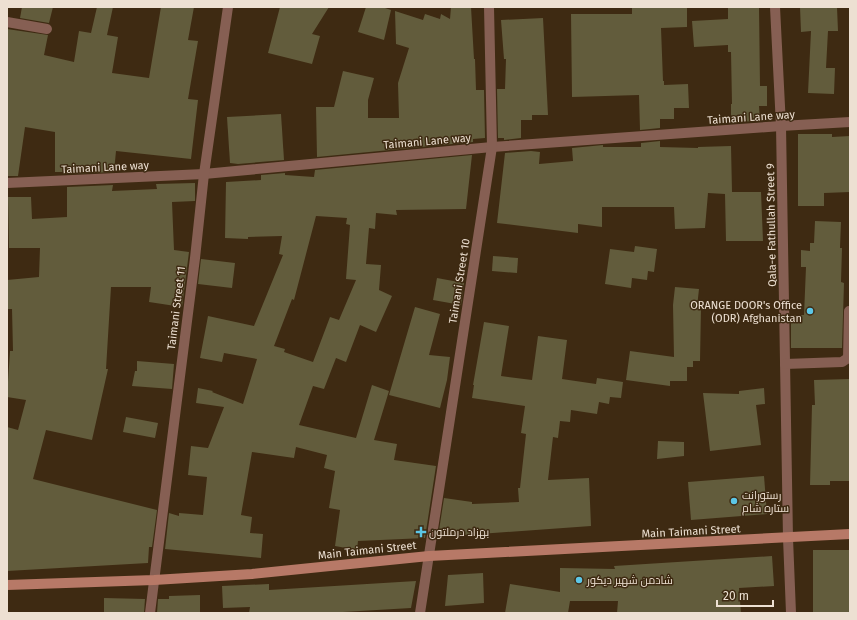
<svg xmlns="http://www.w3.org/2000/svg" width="857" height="620" viewBox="0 0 857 620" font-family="'Fira Sans',Cairo,sans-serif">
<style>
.building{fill:#625c3c;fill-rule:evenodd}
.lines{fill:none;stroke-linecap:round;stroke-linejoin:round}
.minor{stroke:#865f53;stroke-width:10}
.secondary{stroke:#b77967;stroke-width:10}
.poi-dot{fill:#5cc7e7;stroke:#3e2a12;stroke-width:1.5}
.labels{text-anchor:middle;stroke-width:3;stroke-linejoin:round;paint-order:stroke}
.street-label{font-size:11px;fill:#ede0d2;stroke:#3e2a12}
.poi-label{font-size:11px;fill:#ede0d2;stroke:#3e2a12;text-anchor:start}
</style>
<rect width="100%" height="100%" fill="#3e2a12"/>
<g class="building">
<polygon points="22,7 53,7 49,23 20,18"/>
<polygon points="97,7 113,7 107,35 118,37 112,73 149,78 161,7 194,7 188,40 198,41 188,99 198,100 191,159 116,151 114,172 66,174 66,172 55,172 55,132 25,127 18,176 7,176 7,29 48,35 44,55 74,62 79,31 91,33"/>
<polygon points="280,7 329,7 312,34 320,36 312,64 268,53"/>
<polygon points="366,7 382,7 391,10 384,40 358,32"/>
<polygon points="451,7 471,7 474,59 475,59 476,90 484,90 485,138 473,139 473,142 317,157 316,107 334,107 343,71 374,78 368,100 368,118 399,118 398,83 409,48 396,44 395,11 423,20 425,14 440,19 441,14 450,19"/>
<polygon points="632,7 687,7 687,27 661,28 663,81 664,81 664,85 688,84 689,108 674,108 674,119 660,119 660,128 640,130 639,95 572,97 571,14 632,14"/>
<polygon points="728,7 759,7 760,86 767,86 767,106 759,106 760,121 731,122 731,104 732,104 731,52 728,52 728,45 694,47 692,21 728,19"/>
<polygon points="800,7 837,7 838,31 828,31 826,68 835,68 834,94 808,93 811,31 801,32"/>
<polygon points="543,18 548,115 532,115 532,120 521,120 521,138 504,140 504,138 498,138 497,89 505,89 506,59 504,59 501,20"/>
<polygon points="281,114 284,160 238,164 230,163 227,117"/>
<polygon points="798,134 832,134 832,137 850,136 850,192 824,193 824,206 798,206"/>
<polygon points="660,141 660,147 698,148 698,147 731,146 732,192 761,192 763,241 726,241 725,194 708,193 705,228 675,229 674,207 602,207 602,227 578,224 578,233 497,223 505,153 531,151 540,152 539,164 573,161 572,148 603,145 603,147 641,147 641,143"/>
<path d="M 472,155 L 466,209 L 396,210 L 397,215 L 376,213 L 375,229 L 369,228 L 366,264 L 381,265 L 379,290 L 392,296 L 376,332 L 360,325 L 346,362 L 336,358 L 324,389 L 313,386 L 299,425 L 356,438 L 372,385 L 389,391 L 374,440 L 397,444 L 394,460 L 436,466 L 425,538 L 358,541 L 357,550 L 335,546 L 340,510 L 329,508 L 335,471 L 324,468 L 327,455 L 296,447 L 294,458 L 252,452 L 241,515 L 252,517 L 250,533 L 263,534 L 261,558 L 165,549 L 169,513 L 179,516 L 179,513 L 203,515 L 207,477 L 188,475 L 191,446 L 208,448 L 224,407 L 196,403 L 198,388 L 213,391 L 212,392 L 243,404 L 257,359 L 224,353 L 222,362 L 200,358 L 208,316 L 254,326 L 283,255 L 279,254 L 282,236 L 248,237 L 248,239 L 225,238 L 226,182 L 261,180 L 261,175 L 285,173 L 285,175 L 314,177 L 315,170 ZM 316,216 L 347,218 L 346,224 L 350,225 L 346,279 L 356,280 L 339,320 L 330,317 L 313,362 L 284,352 L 285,349 L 274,346 L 292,299 L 294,300 Z"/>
<polygon points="195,183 195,201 172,202 174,250 189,252 182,307 149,302 151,287 111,287 106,369 108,369 92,440 46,430 33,479 157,510 152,547 149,547 148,563 7,571 7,427 18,430 26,400 7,397 10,351 13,351 12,309 7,309 7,280 39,277 40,248 9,248 8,197 31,197 32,219 67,217 67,187 113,185 112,191 157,189 156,184"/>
<polygon points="815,221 841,222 840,248 842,248 841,282 844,283 842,348 791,348 791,315 804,315 806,267 801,267 801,250 810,251 810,243 814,243"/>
<polygon points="635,246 657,249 654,272 648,271 647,280 632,278 631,288 605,284 610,249 634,252"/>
<polygon points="493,256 518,258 517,273 492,271"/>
<polygon points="201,259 235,263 232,288 198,284"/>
<polygon points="437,278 464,283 461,305 433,300"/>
<polygon points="675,287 699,289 697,307 701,307 700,361 693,361 693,367 687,367 687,381 670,381 670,386 626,380 630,351 674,357 673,305"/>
<polygon points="415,307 440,314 429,355 450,357 447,380 440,408 389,395"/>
<polygon points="484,322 509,326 501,376 532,380 538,336 567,340 562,379 596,384 597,378 623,382 621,398 610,397 609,404 599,402 597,414 571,410 570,422 560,421 558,438 553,437 548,480 589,478 591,526 438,537 444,498 472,502 472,504 519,502 518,488 520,488 526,434 521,433 525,406 472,398 474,385 473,385"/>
<polygon points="137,361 174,364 172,389 132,386 135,371 137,371"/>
<polygon points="850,379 850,481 830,481 830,485 810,485 812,405 815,405 814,380"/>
<polygon points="764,388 765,404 756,405 761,445 710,451 703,393 739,394 739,391"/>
<polygon points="126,417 158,423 155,438 123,432"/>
<polygon points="658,441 684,442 684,456 657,459"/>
<polygon points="764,476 767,514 691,520 688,482"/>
<rect x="813" y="550" width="37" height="63"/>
<polygon points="772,556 774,586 739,588 741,613 617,613 618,601 570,601 568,613 505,613 510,584 560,592 560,568 615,569 614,566"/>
<polygon points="483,573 484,603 445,606 448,575"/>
<polygon points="416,581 411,608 326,613 249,613 250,607 223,608 222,586 269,584 269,590"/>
<polygon points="200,595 200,613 157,613 158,599 169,599 169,596"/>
<polygon points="104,598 145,599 144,613 104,613"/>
</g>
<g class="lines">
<g class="minor">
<polyline points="775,7 781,126 788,538 791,613"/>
<polyline points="7,22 47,29"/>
<polyline points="7,183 204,174 492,147 781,126 850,122"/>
<polyline points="785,364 842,362 848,358 849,311"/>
<polyline points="150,613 195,258 204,174 228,7"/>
<polyline points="420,613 492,147 489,7"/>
</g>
<polyline class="secondary" points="7,585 154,580 252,574 429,556 850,534"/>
</g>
<g class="poi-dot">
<circle cx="810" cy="311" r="4"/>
<circle cx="734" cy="501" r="4"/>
<path d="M419 526h4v4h4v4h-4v4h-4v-4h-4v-4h4z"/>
<circle cx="579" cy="580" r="4"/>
</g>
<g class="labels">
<g class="street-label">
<text transform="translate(751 117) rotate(-4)" y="4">Taimani Lane way</text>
<text transform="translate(427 141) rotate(-5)" y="4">Taimani Lane way</text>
<text transform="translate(105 167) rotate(-3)" y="4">Taimani Lane way</text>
<text transform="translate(771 225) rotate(-91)" y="4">Qala-e Fathullah Street 9</text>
<text transform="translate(459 281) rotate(-81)" y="4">Taimani Street 10</text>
<text transform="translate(176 308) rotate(-83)" y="4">Taimani Street 11</text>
<text transform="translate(691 531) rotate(-3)" y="4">Main Taimani Street</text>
<text transform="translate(367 550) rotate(-6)" y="4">Main Taimani Street</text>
</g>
<g class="poi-label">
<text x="802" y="309" text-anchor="end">ORANGE DOOR's Office<tspan x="802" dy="13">(ODR) Afghanistan</tspan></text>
<text x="742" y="499">رستورانت<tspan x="742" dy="13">ستاره شام</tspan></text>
<text x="429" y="536">بهزاد درملتون</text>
<text x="587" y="584">شادمن شهیر دیکور</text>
</g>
</g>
<rect width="857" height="620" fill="none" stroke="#ede0d2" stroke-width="16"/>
<path d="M717 600v6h56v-6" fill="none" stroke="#ede0d2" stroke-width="2"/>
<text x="723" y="600" font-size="12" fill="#ede0d2" stroke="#3e2a12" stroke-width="3" paint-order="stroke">20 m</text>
</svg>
